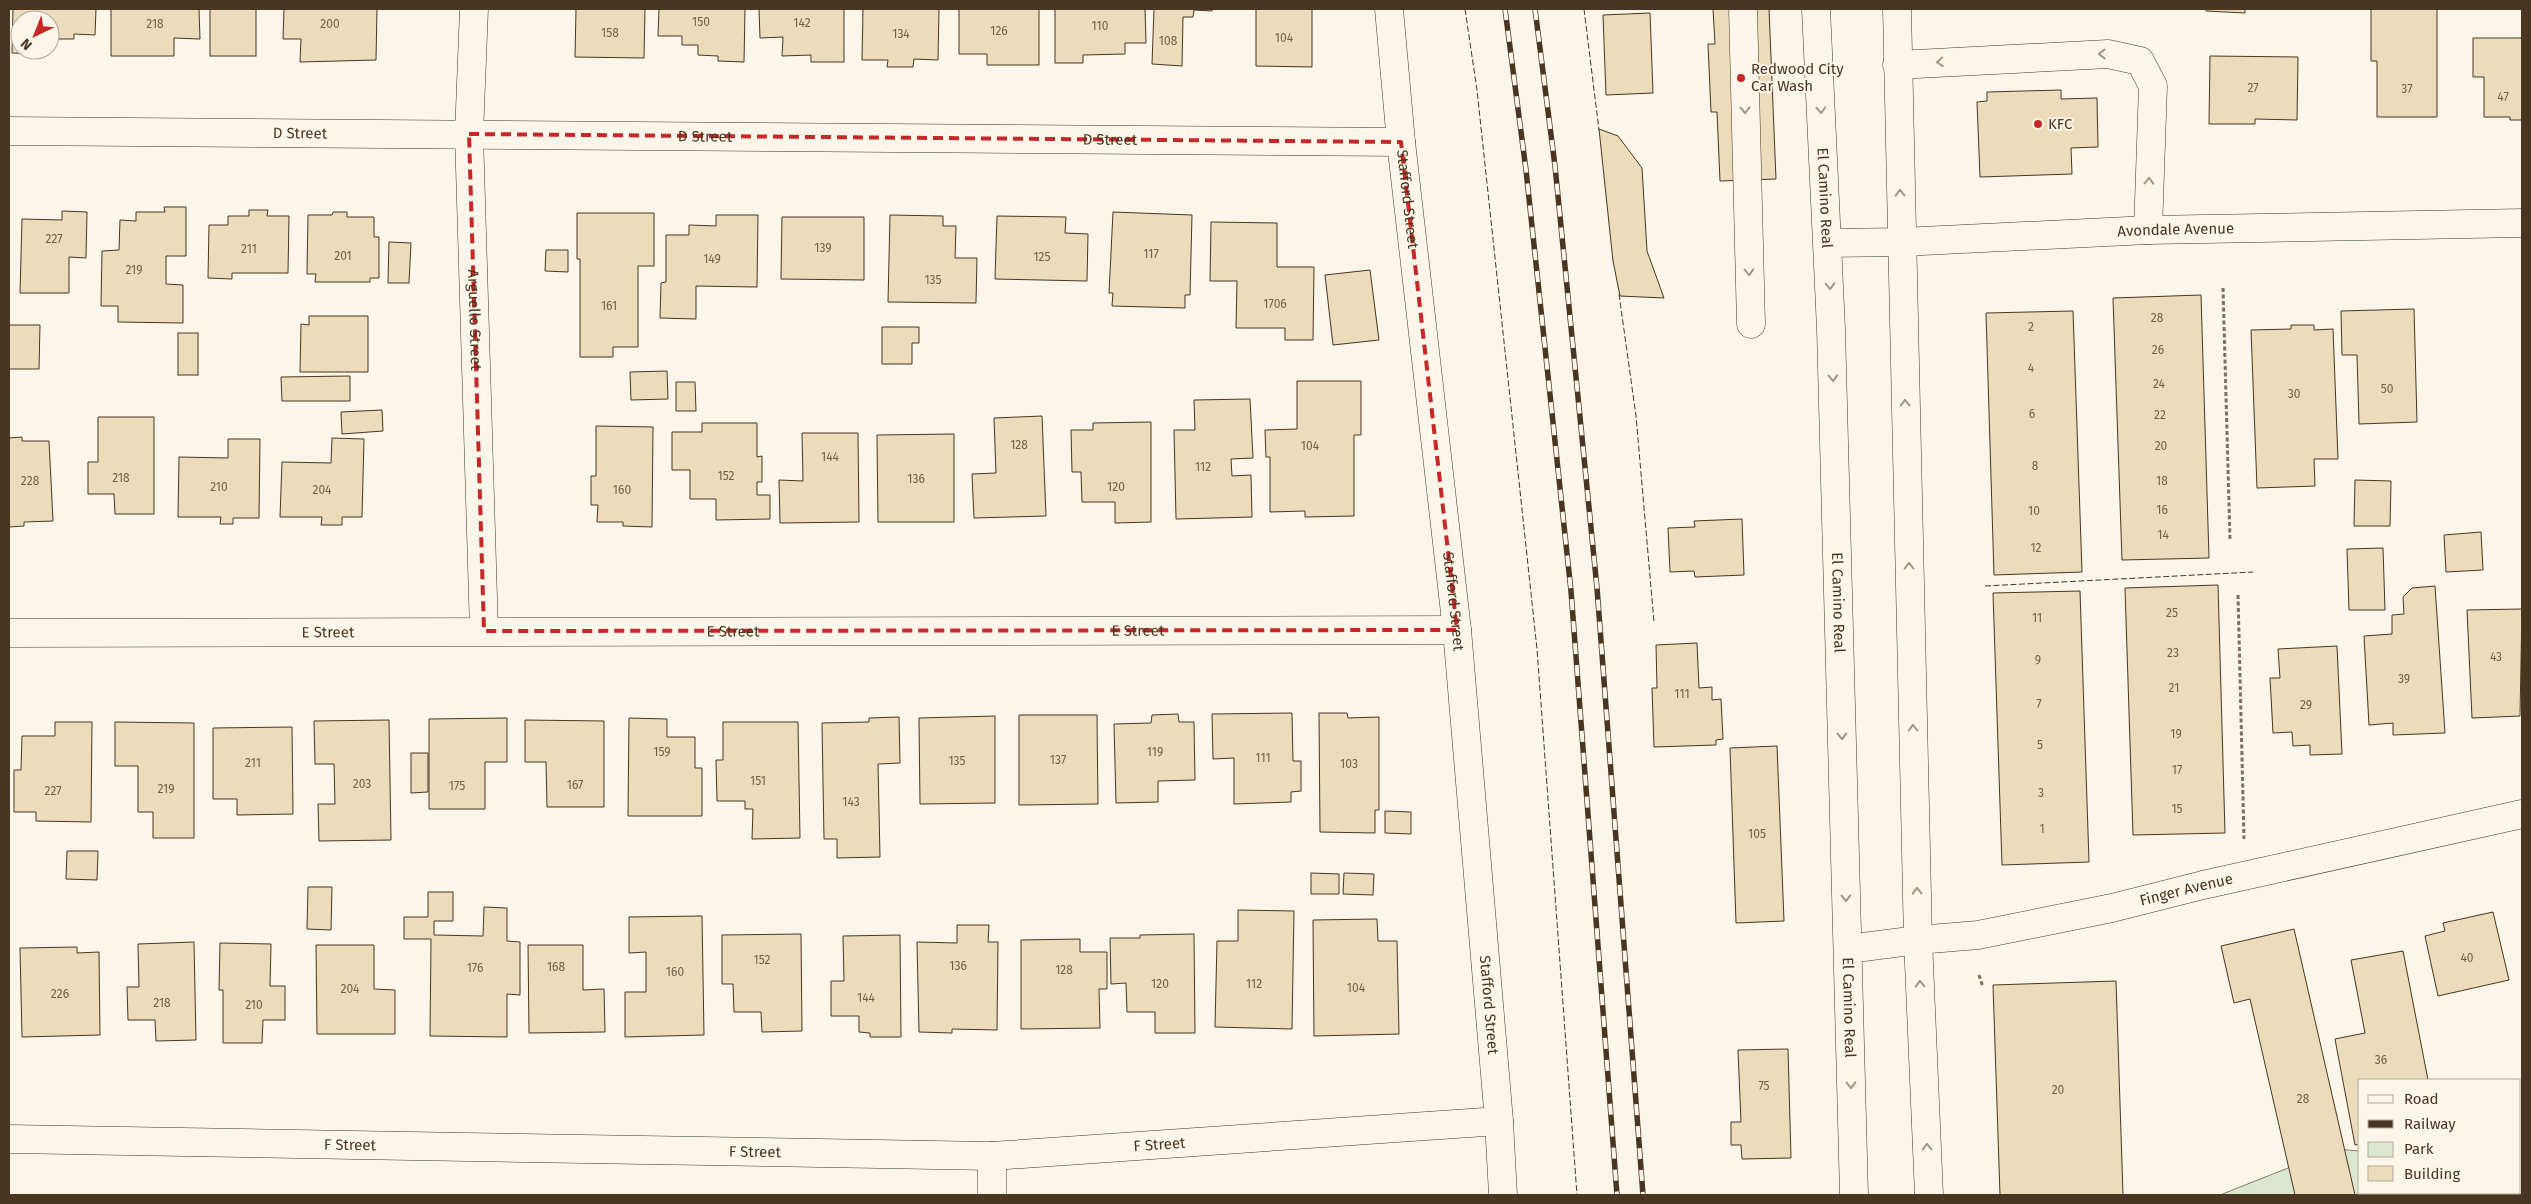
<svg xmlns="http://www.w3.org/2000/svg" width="2531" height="1204" viewBox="0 0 2531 1204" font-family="'Fira Sans',sans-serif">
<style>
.green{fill:#dce7d0;stroke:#887966}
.building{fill:#ecdcbc;stroke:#4a3520}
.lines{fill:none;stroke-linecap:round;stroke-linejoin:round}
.minor-casing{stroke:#4a3520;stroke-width:29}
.major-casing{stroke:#4a3520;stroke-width:29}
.path{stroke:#7f6f5c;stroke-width:3;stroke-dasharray:4 2.5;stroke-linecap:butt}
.minor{stroke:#fbf6e9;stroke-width:28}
.major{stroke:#fbf6e9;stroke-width:28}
.rail-casing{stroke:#4a3520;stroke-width:5.5}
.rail{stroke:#fbf6e9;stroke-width:4;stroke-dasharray:11;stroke-linecap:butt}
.fence{stroke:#4a3520;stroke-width:1;stroke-dasharray:6 2.5;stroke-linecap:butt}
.oneway{stroke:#a29684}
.marked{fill:none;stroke:#c62828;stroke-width:4;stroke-dasharray:10 6;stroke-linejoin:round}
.poi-dot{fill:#c62828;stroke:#fbf6e9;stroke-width:2}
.labels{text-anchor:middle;stroke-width:4;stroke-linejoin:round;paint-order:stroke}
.number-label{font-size:12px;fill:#725f47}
.poi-label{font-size:15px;fill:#4a3520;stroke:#fbf6e9;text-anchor:start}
.street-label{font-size:15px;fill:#4a3520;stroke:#fbf6e9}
</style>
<rect width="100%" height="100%" fill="#fbf6e9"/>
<polygon class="green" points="2336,1149 2360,1151 2360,1193 2447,1193 2448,1195 2220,1195"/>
<g class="building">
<polygon points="13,9 96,9 95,35 74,34 74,39 57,39 56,46 50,47 50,20 20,20 20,50 42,50 42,54 12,53"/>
<polygon points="111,9 199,9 200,39 174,38 174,56 111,56"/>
<rect x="210" y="9" width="46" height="47"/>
<polygon points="284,9 377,9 376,60 300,62 301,39 283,39"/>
<polygon points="576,9 645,9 644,58 575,57"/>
<polygon points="659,9 745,9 744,62 718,61 718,56 698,55 698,45 682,45 682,36 658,36"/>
<polygon points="759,9 844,9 844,62 811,62 811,55 782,56 783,37 760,38"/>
<polygon points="863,9 939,9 938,60 914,59 913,67 887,67 888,60 862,60"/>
<polygon points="959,9 1039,9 1039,65 987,65 987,54 959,54"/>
<polygon points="1055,9 1145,9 1146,43 1125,43 1125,54 1083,55 1083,63 1055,63"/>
<polygon points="1154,9 1212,9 1212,11 1194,10 1193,17 1183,17 1182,66 1152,64"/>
<polygon points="1256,9 1312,9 1312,67 1256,66"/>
<polygon points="1713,9 1769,9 1776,179 1720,181 1717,112 1711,112 1708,44 1715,44"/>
<polygon points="2206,9 2245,9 2245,13 2206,11"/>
<polygon points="2371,9 2437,9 2437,117 2377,117 2377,61 2371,61"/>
<polygon points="1650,13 1653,93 1606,95 1603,15"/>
<polygon points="2473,38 2522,38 2522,120 2510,120 2510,117 2484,117 2484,77 2473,77"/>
<polygon points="2210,56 2298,57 2297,120 2255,119 2255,124 2209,124"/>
<polygon points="2061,90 2061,99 2097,98 2098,147 2071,148 2072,174 1980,177 1977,102 1987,101 1987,92"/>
<polygon points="1599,129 1618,136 1642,168 1647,251 1664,298 1620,296 1613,261"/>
<polygon points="164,207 186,207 186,256 166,256 166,284 183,285 183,323 118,322 118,306 101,306 102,251 119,250 120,220 136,221 136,212 165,212"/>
<polygon points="249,210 268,210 267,216 289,216 288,273 232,273 232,279 208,278 209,225 228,225 228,216 249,216"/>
<polygon points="62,211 87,212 86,258 69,257 69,293 20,293 22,219 62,220"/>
<polygon points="333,212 347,212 347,217 374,217 374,237 379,237 379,278 370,278 370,282 315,282 316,274 307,274 308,215 332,215"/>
<polygon points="1113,212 1192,215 1190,295 1185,295 1185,308 1112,306 1113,293 1109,293"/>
<polygon points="577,213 654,213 654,266 638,266 638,347 613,347 613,357 580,357 580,259 577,259"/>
<polygon points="716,215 758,215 757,287 696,286 696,319 660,318 661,283 666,282 666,235 689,235 689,225 716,226"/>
<polygon points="890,215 943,216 943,226 956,226 955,258 977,258 976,303 888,302"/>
<polygon points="997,216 1066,217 1065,233 1088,234 1087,281 995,279"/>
<polygon points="782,217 864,217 864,280 781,279"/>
<polygon points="1211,222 1277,223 1277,267 1314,267 1313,340 1285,340 1285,328 1236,328 1237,281 1210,281"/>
<polygon points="389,242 411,243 409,283 388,283"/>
<polygon points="546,250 568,250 568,272 545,271"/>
<polygon points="1370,270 1379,340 1333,345 1325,275"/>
<polygon points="2201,295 2209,558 2122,560 2113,298"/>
<polygon points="2414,309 2417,422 2359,424 2357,355 2342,355 2341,311"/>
<polygon points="2073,311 2082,572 1994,575 1986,313"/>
<polygon points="309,316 368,316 368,372 300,372 301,324 309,325"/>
<polygon points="9,325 40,325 39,369 9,369"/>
<polygon points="2291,325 2314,325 2314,330 2333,329 2338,459 2314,459 2315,486 2257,488 2251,330 2291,329"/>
<polygon points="882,327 919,327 919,343 912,343 912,364 882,364"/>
<rect x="178" y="333" width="20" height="42"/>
<polygon points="667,371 668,399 631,400 630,372"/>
<polygon points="350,376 350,401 282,401 281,377"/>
<polygon points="1297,381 1361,381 1361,435 1354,435 1354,516 1305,517 1305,511 1270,512 1270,457 1266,457 1265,430 1297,429"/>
<polygon points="676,382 695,382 696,411 676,411"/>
<polygon points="1250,399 1253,458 1231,459 1232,476 1251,475 1252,517 1176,519 1174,430 1195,430 1194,400"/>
<polygon points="382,410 383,431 342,434 341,412"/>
<polygon points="1042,416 1046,516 974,518 972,474 996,473 994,418"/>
<polygon points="98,417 154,417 154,514 115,514 114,494 88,494 88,462 98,462"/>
<polygon points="1151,422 1151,522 1115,523 1115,502 1082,502 1081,472 1072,472 1071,430 1093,430 1093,423"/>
<polygon points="702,423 757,423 757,457 762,456 762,482 757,482 757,495 770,495 770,519 716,520 716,499 690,499 690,470 672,470 672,432 702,432"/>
<polygon points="596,426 653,427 652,527 623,526 623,522 597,522 598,505 591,505 591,476 596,476"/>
<polygon points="802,433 858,433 859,522 780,523 779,480 803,481"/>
<polygon points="954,434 954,522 878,522 877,435"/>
<polygon points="22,437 22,441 49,441 53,521 24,522 24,526 9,527 9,438"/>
<polygon points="332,438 364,439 362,517 342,517 342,525 321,525 322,517 280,517 282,462 331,463"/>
<polygon points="228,439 260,439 259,518 233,518 233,524 220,524 221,517 178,517 179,457 228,458"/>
<polygon points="2355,480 2391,481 2390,526 2354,526"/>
<polygon points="1742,519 1744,575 1695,577 1694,571 1670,572 1668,528 1695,527 1694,521"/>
<polygon points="2481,532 2483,570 2446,572 2444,535"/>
<polygon points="2383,548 2385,610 2349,610 2347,549"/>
<polygon points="2218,585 2225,833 2133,835 2125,588"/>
<polygon points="2435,586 2445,733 2393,735 2393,723 2369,725 2364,636 2392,634 2392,615 2404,614 2403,597 2412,588"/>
<polygon points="2080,591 2089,862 2002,865 1993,593"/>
<polygon points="2522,609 2520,716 2472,718 2467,610"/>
<polygon points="1697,643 1699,688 1712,687 1712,700 1721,699 1723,739 1716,740 1716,745 1654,747 1652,688 1657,688 1656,645"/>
<polygon points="2337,646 2342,754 2310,755 2310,745 2293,746 2292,732 2273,733 2270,678 2280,678 2278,649"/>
<polygon points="1292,713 1293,761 1301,761 1301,791 1291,792 1291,802 1234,804 1234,758 1213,759 1212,714"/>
<polygon points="1319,713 1347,713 1348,718 1379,717 1379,810 1375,810 1375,833 1320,832"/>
<polygon points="1178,714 1179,722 1194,722 1195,780 1158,781 1158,802 1116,803 1114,724 1151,723 1152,715"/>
<polygon points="1019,715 1097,715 1098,804 1019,805"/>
<polygon points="995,716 995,803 920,804 919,718"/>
<polygon points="899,717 900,763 878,764 880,857 837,858 837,839 824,839 822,723 869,722 869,718"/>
<polygon points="507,718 507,762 485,762 485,809 429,809 429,719"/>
<polygon points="629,718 667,719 667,737 695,737 695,768 702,768 702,816 628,816"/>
<polygon points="389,720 391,840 319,841 318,804 335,804 334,764 315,764 314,721"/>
<polygon points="525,720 604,721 604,807 547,807 546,762 525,762"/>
<polygon points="55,722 92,722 91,822 36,821 36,812 14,812 14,770 21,770 22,736 55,736"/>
<polygon points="115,722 194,723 194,838 153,838 153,812 138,812 138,766 115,766"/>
<polygon points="723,722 798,722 800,838 752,839 753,809 745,809 745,801 717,801 716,760 723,760"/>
<polygon points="292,727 293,814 237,815 237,799 213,799 213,728"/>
<polygon points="1777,746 1784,921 1736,923 1730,748"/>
<polygon points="411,753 428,753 428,792 411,793"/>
<polygon points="1385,811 1411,812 1411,834 1385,833"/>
<polygon points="67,851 98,851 97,880 66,879"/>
<polygon points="1311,873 1339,874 1339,894 1311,894"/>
<polygon points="1344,873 1374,874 1373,895 1343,894"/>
<polygon points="308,887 332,887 331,930 307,929"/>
<polygon points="428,892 453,892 453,921 434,921 434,935 483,936 484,907 507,908 507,941 520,942 520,995 507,994 507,1037 430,1036 431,939 404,939 404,917 428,917"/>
<polygon points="1238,910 1294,911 1292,1029 1215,1027 1217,941 1238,941"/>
<polygon points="2493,912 2509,980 2438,996 2425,936 2445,931 2443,923"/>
<polygon points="702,916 704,1035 625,1037 625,992 646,992 646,952 629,953 629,917"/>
<polygon points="1377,919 1378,941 1397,941 1399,1034 1314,1036 1313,920"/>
<polygon points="957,925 989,925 988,942 998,942 997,1030 952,1029 952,1033 919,1032 917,942 957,943"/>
<polygon points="2294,929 2355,1195 2295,1195 2250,999 2234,1003 2221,946"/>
<polygon points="801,934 802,1031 762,1032 761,1012 734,1012 733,984 722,984 722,935"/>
<polygon points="1194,934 1195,1033 1155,1033 1155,1012 1127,1012 1126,983 1111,984 1110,938 1140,938 1140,935"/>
<polygon points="900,935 901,1037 870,1037 870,1033 859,1032 859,1016 831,1016 831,981 844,981 843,936"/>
<polygon points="1080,939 1080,952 1107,952 1107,989 1099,989 1100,1028 1021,1029 1021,940"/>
<polygon points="194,942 196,1040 156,1041 155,1020 128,1020 127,987 139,987 138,944"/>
<polygon points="220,943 271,944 270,986 285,986 285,1020 263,1020 262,1043 223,1043 223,990 219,990"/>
<polygon points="316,945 374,945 374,989 395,990 395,1034 317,1034"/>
<polygon points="528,945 583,945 583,990 604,989 605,1032 529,1033"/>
<polygon points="77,947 77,953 99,952 100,1035 22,1037 20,948"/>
<polygon points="2403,951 2428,1080 2360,1080 2360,1144 2355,1145 2335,1039 2365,1033 2351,960"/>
<polygon points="2116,981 2123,1195 2000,1195 1993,985"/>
<polygon points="1788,1049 1791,1158 1742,1159 1741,1145 1731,1145 1731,1122 1741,1122 1738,1050"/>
</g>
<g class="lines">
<defs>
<g id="minor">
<path id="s1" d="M 474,9 L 469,134 L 484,631"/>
<path id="s2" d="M 1389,9 L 1401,142 L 1457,630 L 1499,1121 L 1503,1195"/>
<polyline points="1743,9 1751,324"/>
<polyline points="1897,65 2108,54 2140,61 2153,86 2148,230"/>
<path id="s3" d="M 9,131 L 1401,142"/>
<path id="s4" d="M 1828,243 L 1902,242 L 2148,230 L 2522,223"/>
<path id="s5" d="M 9,633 L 1457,630"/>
<path id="s6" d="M 1848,949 L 1918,940 L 1978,935 L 2112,908 L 2203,885 L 2522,814"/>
<path id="s7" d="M 9,1139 L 992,1156 L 1499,1121"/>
<polyline points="992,1156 992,1195"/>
</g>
<g id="major">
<path id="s8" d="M 1816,9 L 1831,329 L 1854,1195"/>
<polyline points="1897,9 1918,940 1929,1195"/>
</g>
</defs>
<use href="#minor" class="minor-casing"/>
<use href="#major" class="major-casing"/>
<g class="path">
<polyline points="2223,288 2230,540"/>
<polyline points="2238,595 2244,839"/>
<polyline points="1979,975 1983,987"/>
</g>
<use href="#minor" class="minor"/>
<use href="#major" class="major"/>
<defs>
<g id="rail">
<polyline points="1505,9 1526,170 1571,591 1617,1195"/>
<polyline points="1535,9 1555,166 1597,588 1643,1195"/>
</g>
</defs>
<use href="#rail" class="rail-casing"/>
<use href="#rail" class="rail"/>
<g class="fence">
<polyline points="1465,9 1477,90 1537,649 1577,1195"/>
<polyline points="1584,9 1599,130"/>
<polyline points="1619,294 1636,416 1654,622"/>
<polyline points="1985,586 2253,572"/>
</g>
</g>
<defs><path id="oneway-chevron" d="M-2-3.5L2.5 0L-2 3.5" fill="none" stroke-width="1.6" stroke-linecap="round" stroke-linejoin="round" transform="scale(1.25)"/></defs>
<g class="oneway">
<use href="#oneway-chevron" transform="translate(2102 54) rotate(-180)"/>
<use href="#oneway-chevron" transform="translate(1940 62) rotate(176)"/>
<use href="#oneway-chevron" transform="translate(1745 110) rotate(89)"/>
<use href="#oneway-chevron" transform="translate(1821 110) rotate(87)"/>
<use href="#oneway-chevron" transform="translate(2149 181) rotate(-88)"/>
<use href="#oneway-chevron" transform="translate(1900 193) rotate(-91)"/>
<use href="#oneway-chevron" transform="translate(1749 272) rotate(88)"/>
<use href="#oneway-chevron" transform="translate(1830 286) rotate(88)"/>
<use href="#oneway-chevron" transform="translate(1833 378) rotate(88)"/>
<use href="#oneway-chevron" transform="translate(1905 403) rotate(-91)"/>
<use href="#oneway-chevron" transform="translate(1909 566) rotate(-91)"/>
<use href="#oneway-chevron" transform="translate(1913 728) rotate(-92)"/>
<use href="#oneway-chevron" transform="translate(1842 736) rotate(89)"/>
<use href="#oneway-chevron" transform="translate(1917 891) rotate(-92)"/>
<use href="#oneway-chevron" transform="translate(1846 898) rotate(89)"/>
<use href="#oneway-chevron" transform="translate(1920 984) rotate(-92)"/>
<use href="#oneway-chevron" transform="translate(1851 1085) rotate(89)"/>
<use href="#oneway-chevron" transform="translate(1927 1147) rotate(-92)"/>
</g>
<path class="marked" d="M 469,134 L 1401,142 L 1457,630 L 484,631 Z"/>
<g class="poi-dot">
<circle cx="1741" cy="78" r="5"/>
<circle cx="2038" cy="124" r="5"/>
</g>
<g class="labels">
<g class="number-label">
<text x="701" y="26">150</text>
<text x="802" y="27">142</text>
<text x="155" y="28">218</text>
<text x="330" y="28">200</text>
<text x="1100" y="30">110</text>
<text x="999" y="35">126</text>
<text x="610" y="37">158</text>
<text x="901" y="38">134</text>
<text x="1284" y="42">104</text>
<text x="1168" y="45">108</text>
<text x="2253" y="92">27</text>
<text x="2407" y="93">37</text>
<text x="2503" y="101">47</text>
<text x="54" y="243">227</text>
<text x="823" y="252">139</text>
<text x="249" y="253">211</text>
<text x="1151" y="258">117</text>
<text x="343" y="260">201</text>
<text x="1042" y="261">125</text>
<text x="712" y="263">149</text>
<text x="134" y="274">219</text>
<text x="933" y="284">135</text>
<text x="1275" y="308">1706</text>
<text x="609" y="310">161</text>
<text x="2157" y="322">28</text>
<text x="2031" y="331">2</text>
<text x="2158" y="354">26</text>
<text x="2031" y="372">4</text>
<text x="2159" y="388">24</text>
<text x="2387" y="393">50</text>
<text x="2294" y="398">30</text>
<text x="2032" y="418">6</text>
<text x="2160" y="419">22</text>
<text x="1019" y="449">128</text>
<text x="1310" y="450">104</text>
<text x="2161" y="450">20</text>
<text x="830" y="461">144</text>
<text x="2035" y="470">8</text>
<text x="1203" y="471">112</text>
<text x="726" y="480">152</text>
<text x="121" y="482">218</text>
<text x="916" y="483">136</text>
<text x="30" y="485">228</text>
<text x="2162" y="485">18</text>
<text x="219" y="491">210</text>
<text x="1116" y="491">120</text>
<text x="322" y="494">204</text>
<text x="622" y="494">160</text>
<text x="2162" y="514">16</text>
<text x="2034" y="515">10</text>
<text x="2163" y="539">14</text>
<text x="2036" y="552">12</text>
<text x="2172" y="617">25</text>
<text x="2037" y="622">11</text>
<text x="2173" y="657">23</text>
<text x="2496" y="661">43</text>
<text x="2038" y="664">9</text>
<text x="2404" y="683">39</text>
<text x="2174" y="692">21</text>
<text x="1682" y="698">111</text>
<text x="2039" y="708">7</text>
<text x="2306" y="709">29</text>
<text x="2176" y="738">19</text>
<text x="2040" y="749">5</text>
<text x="662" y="756">159</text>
<text x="1155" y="756">119</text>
<text x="1263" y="762">111</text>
<text x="1058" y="764">137</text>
<text x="957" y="765">135</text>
<text x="253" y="767">211</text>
<text x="1349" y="768">103</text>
<text x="2177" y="774">17</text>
<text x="758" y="785">151</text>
<text x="362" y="788">203</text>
<text x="575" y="789">167</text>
<text x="457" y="790">175</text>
<text x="166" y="793">219</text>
<text x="53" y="795">227</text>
<text x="2041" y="797">3</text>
<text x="851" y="806">143</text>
<text x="2177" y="813">15</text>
<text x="2042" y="833">1</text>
<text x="1757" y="838">105</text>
<text x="2467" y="962">40</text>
<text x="762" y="964">152</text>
<text x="958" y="970">136</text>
<text x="556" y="971">168</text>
<text x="475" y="972">176</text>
<text x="1064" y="974">128</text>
<text x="675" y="976">160</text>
<text x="1160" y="988">120</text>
<text x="1254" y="988">112</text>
<text x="1356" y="992">104</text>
<text x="350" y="993">204</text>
<text x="60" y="998">226</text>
<text x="866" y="1002">144</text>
<text x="162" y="1007">218</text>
<text x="254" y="1009">210</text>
<text x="2381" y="1064">36</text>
<text x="1764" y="1090">75</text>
<text x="2058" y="1094">20</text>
<text x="2303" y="1103">28</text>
</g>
<g class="poi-label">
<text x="1751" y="74">Redwood City<tspan x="1751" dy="17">Car Wash</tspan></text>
<text x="2048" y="129">KFC</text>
</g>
<g class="street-label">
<text dy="5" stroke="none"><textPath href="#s3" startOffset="291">D Street</textPath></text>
<text dy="5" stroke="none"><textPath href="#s3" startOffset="696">D Street</textPath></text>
<text dy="5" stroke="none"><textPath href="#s3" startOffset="1101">D Street</textPath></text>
<text dy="5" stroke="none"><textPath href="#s8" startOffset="189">El Camino Real</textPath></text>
<text dy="5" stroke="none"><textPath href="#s2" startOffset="191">Stafford Street</textPath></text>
<text dy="5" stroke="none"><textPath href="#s4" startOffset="348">Avondale Avenue</textPath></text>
<text dy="5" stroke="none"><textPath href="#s1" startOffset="311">Arguello Street</textPath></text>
<text dy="5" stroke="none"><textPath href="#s2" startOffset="596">Stafford Street</textPath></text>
<text dy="5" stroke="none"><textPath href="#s8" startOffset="594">El Camino Real</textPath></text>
<text dy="5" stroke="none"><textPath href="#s5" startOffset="1129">E Street</textPath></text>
<text dy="5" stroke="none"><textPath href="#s5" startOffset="724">E Street</textPath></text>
<text dy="5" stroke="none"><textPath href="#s5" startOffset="319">E Street</textPath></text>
<text dy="5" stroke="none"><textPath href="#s6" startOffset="344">Finger Avenue</textPath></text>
<text dy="5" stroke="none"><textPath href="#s2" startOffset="1001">Stafford Street</textPath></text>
<text dy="5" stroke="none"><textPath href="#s8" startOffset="999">El Camino Real</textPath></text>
<text dy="5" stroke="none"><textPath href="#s7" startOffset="1151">F Street</textPath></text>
<text dy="5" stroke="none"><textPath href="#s7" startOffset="341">F Street</textPath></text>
<text dy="5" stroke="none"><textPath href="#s7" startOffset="746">F Street</textPath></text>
</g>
</g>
<rect width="2531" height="1204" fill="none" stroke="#4a3520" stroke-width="20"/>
<rect x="2358" y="1079" width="162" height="115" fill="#fbf6e9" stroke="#b4a999"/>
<rect x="2368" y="1095" width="25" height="8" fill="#fbf6e9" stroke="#b4a999"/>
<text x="2404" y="1104" font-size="15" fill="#4a3520">Road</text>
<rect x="2368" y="1120" width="25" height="8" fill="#4a3520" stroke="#b4a999"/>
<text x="2404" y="1129" font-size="15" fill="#4a3520">Railway</text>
<rect x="2368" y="1142" width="25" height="15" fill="#dce7d0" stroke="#b4a999"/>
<text x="2404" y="1154" font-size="15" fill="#4a3520">Park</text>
<rect x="2368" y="1166" width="25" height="15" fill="#ecdcbc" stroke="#b4a999"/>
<text x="2404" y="1179" font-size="15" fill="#4a3520">Building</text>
<g transform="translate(35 35) rotate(223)"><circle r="24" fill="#fbf6e9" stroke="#b4a999"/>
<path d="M0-4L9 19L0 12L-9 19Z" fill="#c62828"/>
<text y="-8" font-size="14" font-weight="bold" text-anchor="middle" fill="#4a3520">N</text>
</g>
</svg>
